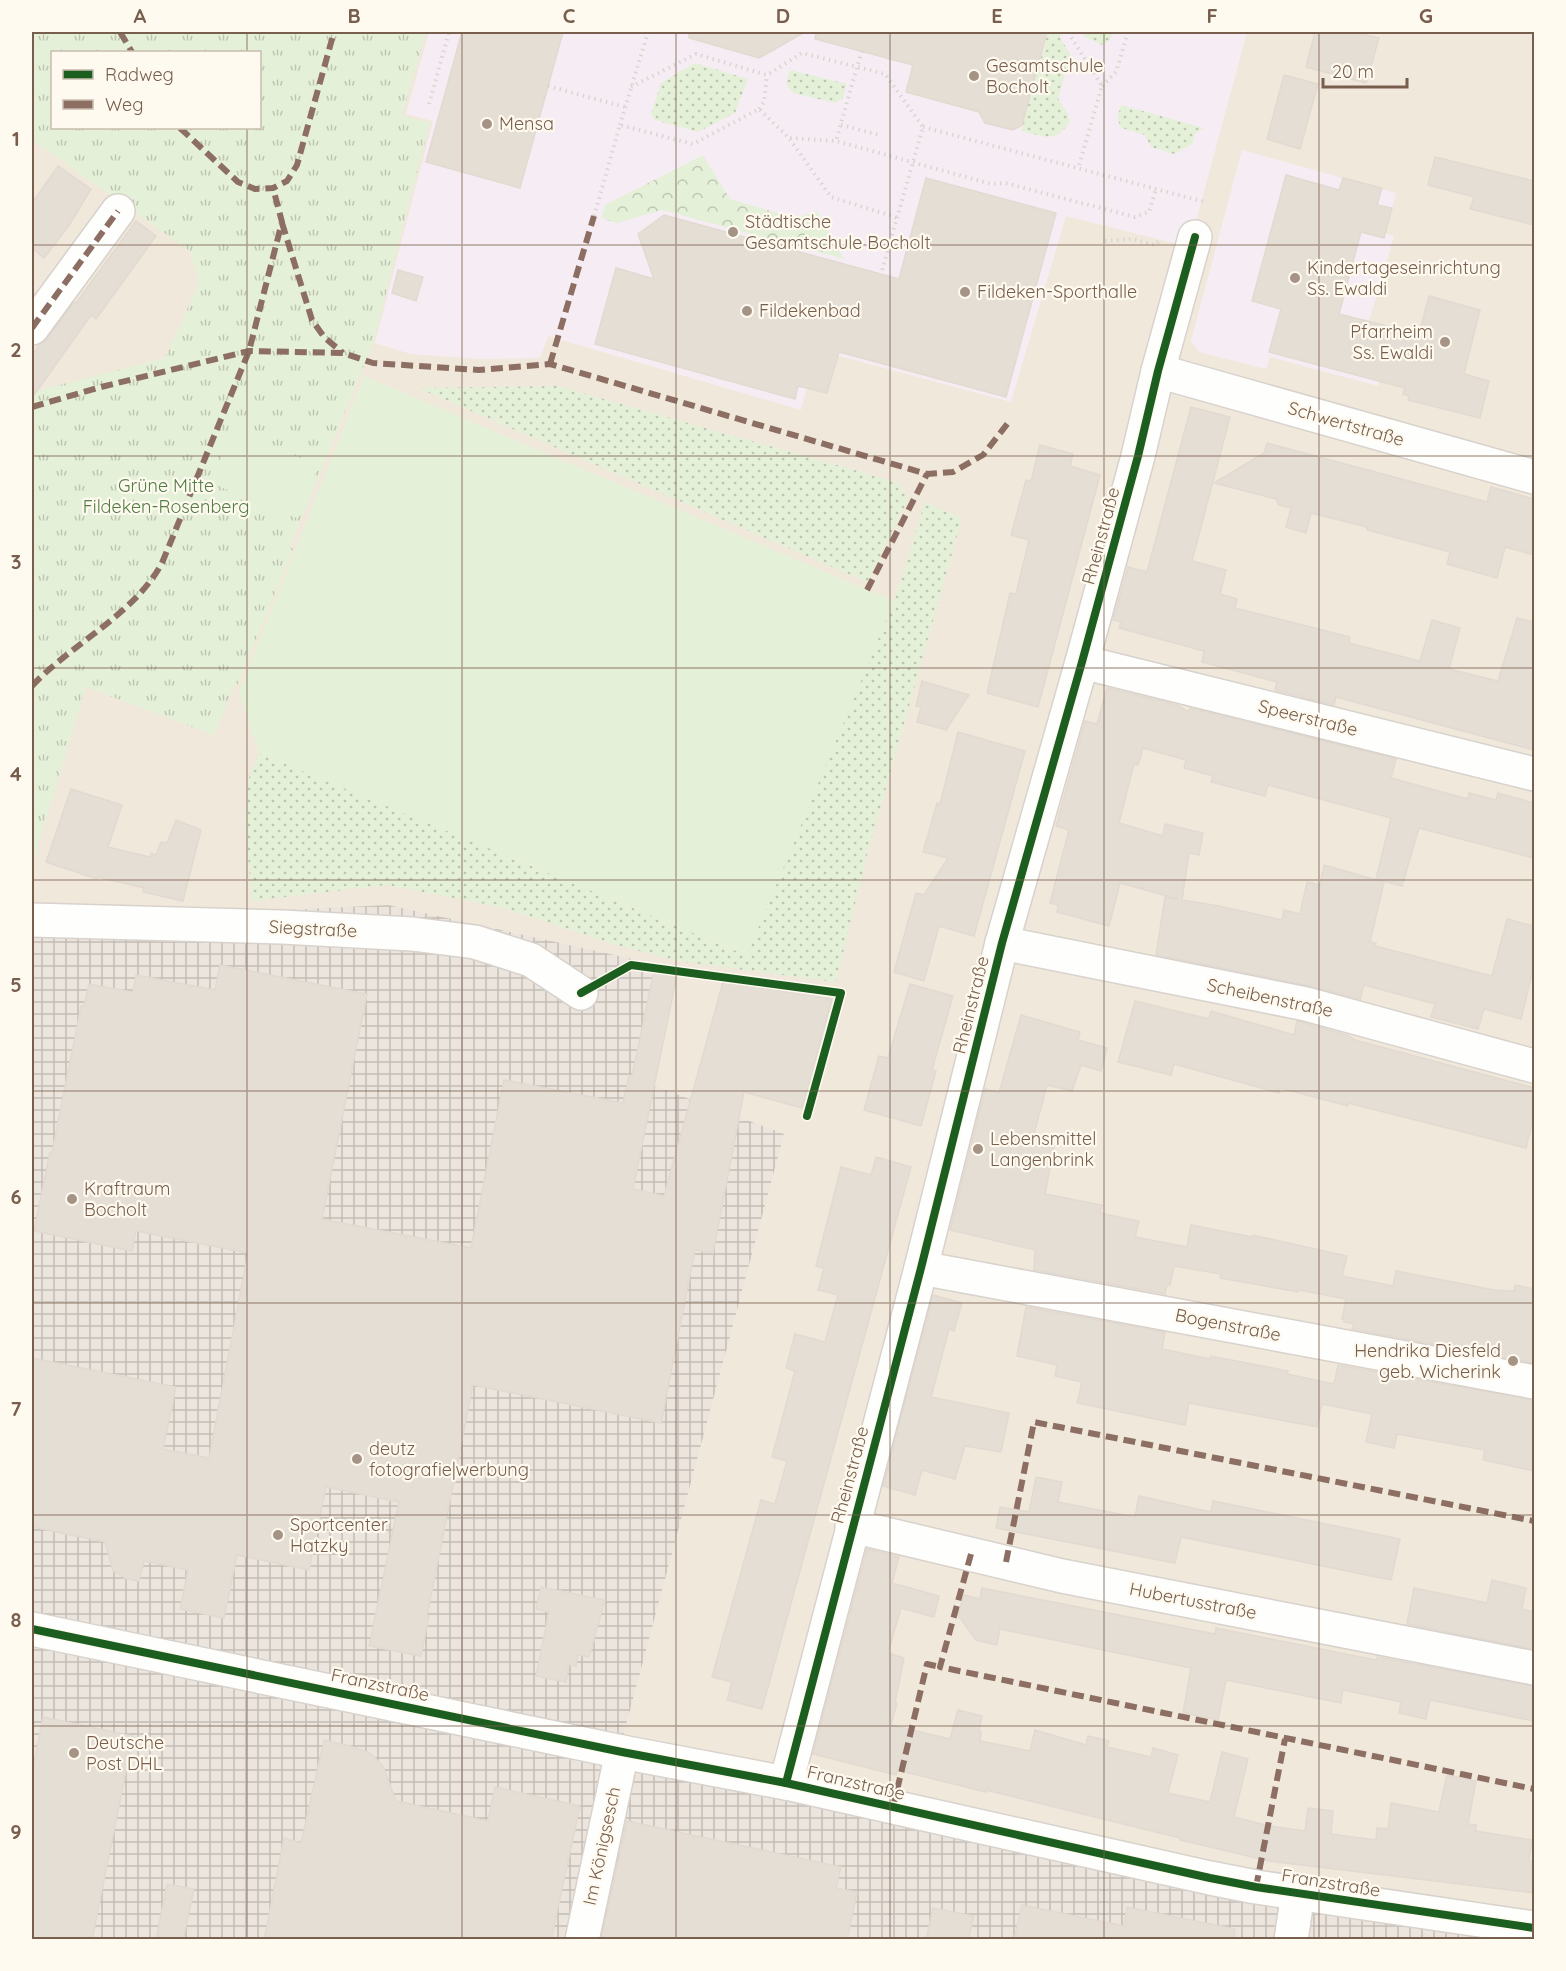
<svg xmlns="http://www.w3.org/2000/svg" width="1566" height="1971" viewBox="0 0 1566 1971" font-family="Quicksand,sans-serif">
<style>
.residential{fill:#f1e8dc;fill-rule:evenodd}
.industrial{fill:url(#industrial-grid)}
.education{fill:#f6edf4}
.grass{fill:url(#grass-dots)}
.forest{fill:url(#forest-crowns)}
.park{fill:url(#park-tufts);fill-rule:evenodd}
.garden{fill:#e5f0d9}
.building{fill:#e5ded5;stroke:#e2d9d0;stroke-width:1.5}
.lines{fill:none;stroke-linecap:round;stroke-linejoin:round}
.minor-casing{stroke:#d8d2cc;stroke-width:36}
.path{stroke:#dbd5d0;stroke-width:4;stroke-dasharray:1.5 4.5;stroke-linecap:butt}
.minor{stroke:#fefefc;stroke-width:33}
.quiet{stroke:#8d6e63;stroke-width:6;stroke-dasharray:12 6;stroke-linecap:butt}
.cycleway-casing{stroke:#fffaf0;stroke-width:11}
.cycleway{stroke:#1b5e20;stroke-width:8}
.grid{fill:none;stroke:#785e4c;stroke-width:1.5;stroke-opacity:0.55}
.poi-dot{fill:#a59385;stroke:#fffaf0;stroke-width:2}
.labels{text-anchor:middle;stroke-width:4.5;stroke-linejoin:round;paint-order:stroke}
.poi-label{font-size:18px;fill:#785e4c;stroke:#fffaf0;text-anchor:start}
.street-label{font-size:18px;fill:#785e4c;stroke:#fffaf0}
.park-label{font-size:18px;fill:#527e44;stroke:#fffaf0}
.neatline{fill:none;stroke:#785e4c;stroke-width:2}
.grid-label{font-size:20px;text-anchor:middle;font-weight:bold;fill:#785e4c}
</style>
<defs>
<pattern id="industrial-grid" width="8" height="8" patternUnits="userSpaceOnUse" patternTransform="scale(1.5)"><rect width="8" height="8" fill="#ece5de"/><path d="M0 4h8M4 0v8" fill="none" stroke="#c4bdb6"/></pattern>
<pattern id="grass-dots" width="8" height="8" patternUnits="userSpaceOnUse" patternTransform="scale(1.5)"><rect width="8" height="8" fill="#e5f0d9"/><path d="M2 2h.1M6 6h.1" fill="none" stroke="#bec6b2" stroke-width="1.8" stroke-linecap="round"/></pattern>
<pattern id="forest-crowns" width="20" height="18" patternUnits="userSpaceOnUse" patternTransform="scale(1.5)"><rect width="20" height="18" fill="#e5f0d9"/><path d="M2 6a3 3 0 1 1 6 0M12 15a3 3 0 1 1 6 0" fill="none" stroke="#bec6b2"/></pattern>
<pattern id="park-tufts" width="24" height="20" patternUnits="userSpaceOnUse" patternTransform="scale(1.5)"><rect width="24" height="20" fill="#e5f0d9"/><path d="M3 7l-1-3M5 7V3M7 7l1-3M15 17l-1-3M17 17v-4M19 17l1-3" fill="none" stroke="#bec6b2"/></pattern>
</defs>
<rect width="100%" height="100%" fill="#f9f5ee"/>
<path class="residential" d="M 32,32 L 1534,32 L 1534,1933 L 618,1755 L 633,1078 L 655,964 L 32,922 ZM 52,52 L 260,52 L 260,128 L 52,128 Z"/>
<polygon class="industrial" points="388,905 655,964 633,1078 784,1134 618,1755 1534,1939 32,1939 32,922"/>
<g class="education">
<polygon points="429,32 1247,32 1189,247 1066,216 1011,402 817,350 801,410 548,336 540,358 481,359 411,354 375,343 433,121 406,114"/>
<polygon points="1242,150 1396,193 1385,233 1394,236 1369,321 1390,327 1384,348 1388,350 1378,386 1270,357 1266,369 1199,352 1191,341"/>
</g>
<g class="grass">
<path d="M 1048,32 L 1061,32 L 1060,38 L 1071,55 L 1058,98 C 1062,106 1067,111 1070,120 C 1057,145 1044,136 1021,131 Z"/>
<polygon points="1084,32 1113,32 1110,40 1102,45 1083,36"/>
<polygon points="695,63 748,79 735,113 698,132 655,120 651,114 661,83"/>
<polygon points="790,70 847,84 843,98 835,103 793,93 786,84"/>
<polygon points="1121,105 1204,128 1195,134 1192,144 1174,154 1151,147 1145,135 1122,128 1117,119"/>
<polygon points="558,386 900,483 908,500 867,582 418,388"/>
<polygon points="925,502 962,518 866,859 836,982 678,961 617,945 496,906 386,885 252,901 245,821 249,778 259,753 746,955 894,601"/>
</g>
<polygon class="forest" points="703,155 730,199 795,218 817,211 844,259 662,210 617,223 601,218 605,205"/>
<path class="park" d="M 32,32 L 426,32 L 402,115 L 430,123 L 373,343 L 290,547 L 293,549 L 237,686 L 234,686 L 214,735 L 86,687 L 32,865 L 32,392 L 165,358 L 199,283 L 190,251 L 32,140 ZM 52,52 L 260,52 L 260,128 L 52,128 Z"/>
<g class="garden">
<polygon points="364,376 894,601 747,955 259,753 239,692"/>
<polygon points="232,430 318,465 297,518 211,483"/>
</g>
<g class="building">
<polygon points="462,32 563,32 520,188 426,162"/>
<polygon points="689,32 805,32 759,58 689,38"/>
<polygon points="816,32 1047,32 1022,125 1013,130 985,123 979,112 906,92 913,65 815,39"/>
<polygon points="1315,32 1353,32 1379,38 1366,83 1306,67"/>
<polygon points="1284,75 1318,84 1300,149 1267,139"/>
<polygon points="1435,157 1534,181 1534,225 1470,209 1474,197 1428,185"/>
<polygon points="58,166 91,189 70,224 44,258 32,248 32,203"/>
<polygon points="1286,175 1339,190 1343,178 1382,188 1377,205 1392,208 1384,238 1361,232 1339,314 1419,334 1429,296 1480,310 1464,374 1489,381 1480,418 1408,400 1409,396 1403,394 1405,388 1269,352 1281,309 1252,301"/>
<polygon points="926,178 1056,213 1006,397 839,352 827,393 798,386 795,399 595,344 616,268 654,279 638,234 664,215 899,279"/>
<polygon points="136,221 156,236 96,319 91,315 32,398 32,356 39,345 47,339 74,302 76,303"/>
<polygon points="398,270 423,277 416,301 392,293"/>
<polygon points="1191,407 1230,417 1192,561 1226,570 1220,594 1237,599 1235,608 1350,637 1349,643 1420,661 1432,620 1460,628 1449,669 1498,681 1517,618 1534,622 1534,750 1336,697 1334,705 1275,690 1277,682 1202,662 1204,651 1119,628 1121,622 1113,620 1128,567 1147,572"/>
<polygon points="1267,443 1487,502 1491,487 1534,499 1534,555 1505,547 1497,578 1447,564 1450,552 1367,530 1367,527 1311,513 1306,533 1286,527 1291,508 1279,505 1276,499 1214,483 1264,453"/>
<polygon points="1040,445 1073,454 1070,466 1100,475 1038,707 987,693 1010,593 1016,594 1029,540 1011,535 1026,480 1031,481"/>
<polygon points="922,681 969,695 946,730 917,722 921,707 916,706"/>
<polygon points="1107,688 1177,705 1188,712 1190,708 1396,759 1391,778 1468,799 1469,793 1496,800 1498,793 1534,803 1534,858 1419,828 1402,886 1376,879 1391,818 1268,785 1265,796 1211,782 1213,776 1184,768 1186,760 1143,748 1138,765 1134,764 1119,823 1163,836 1165,824 1203,833 1199,855 1189,853 1182,900 1219,906 1282,920 1284,910 1300,914 1307,882 1320,885 1324,865 1384,882 1370,942 1376,943 1375,946 1492,976 1507,919 1534,926 1534,966 1521,1019 1484,1009 1478,1029 1431,1017 1435,1004 1364,985 1360,999 1310,986 1156,955 1165,897 1178,899 1120,883 1109,926 1057,912 1058,905 1050,903 1069,830 1056,826 1085,721 1097,724"/>
<polygon points="958,732 1025,751 974,936 939,926 924,981 894,972 916,893 924,895 948,858 923,852 937,803 940,804"/>
<polygon points="71,789 122,805 108,847 150,857 151,853 156,855 161,842 167,843 176,820 201,830 183,901 143,892 144,888 98,877 97,879 46,862"/>
<polygon points="220,965 367,994 322,1219 471,1248 504,1080 623,1103 629,1075 632,1076 654,971 677,975 633,1189 664,1196 723,982 832,999 802,1108 744,1092 713,1253 695,1250 661,1423 473,1385 427,1616 429,1616 421,1656 369,1646 399,1502 326,1487 309,1570 237,1555 224,1618 180,1609 188,1570 144,1561 139,1581 125,1578 113,1571 105,1542 32,1527 32,1358 176,1387 163,1449 209,1458 248,1253 136,1231 132,1251 34,1231 50,1152 52,1153 81,1006 84,1006 89,984 133,992 136,975 215,990"/>
<polygon points="910,984 953,996 932,1070 936,1071 921,1126 864,1110 879,1056 888,1058"/>
<polygon points="1135,1001 1209,1019 1211,1011 1294,1035 1297,1021 1302,1022 1350,1036 1350,1037 1355,1040 1534,1088 1534,1116 1526,1148 1348,1103 1348,1106 1280,1088 1279,1093 1174,1064 1171,1075 1118,1062"/>
<polygon points="1021,1015 1080,1032 1078,1040 1107,1048 1101,1071 1081,1065 1072,1091 1047,1085 1031,1145 1054,1148 1045,1194 1102,1205 1100,1213 1139,1221 1135,1237 1187,1247 1191,1225 1252,1237 1253,1235 1347,1256 1342,1276 1393,1286 1396,1271 1494,1290 1514,1291 1515,1285 1534,1289 1534,1363 1352,1329 1354,1324 1344,1322 1344,1319 1342,1319 1346,1299 1299,1290 1298,1292 1220,1278 1221,1274 1174,1266 1170,1285 1167,1285 1165,1294 1034,1270 1035,1250 950,1230 985,1089 999,1093"/>
<polygon points="876,1157 911,1167 762,1709 727,1700 732,1682 712,1677 761,1500 775,1504 787,1461 772,1457 795,1371 786,1368 795,1334 825,1342 838,1295 818,1290 824,1268 816,1266 841,1167 871,1175"/>
<polygon points="933,1295 962,1303 954,1331 949,1329 931,1397 1009,1413 1001,1452 965,1446 955,1479 922,1470 915,1495 883,1486"/>
<polygon points="1026,1307 1165,1332 1162,1349 1210,1359 1211,1356 1288,1371 1287,1374 1334,1384 1338,1365 1534,1400 1534,1471 1483,1460 1485,1450 1397,1434 1394,1448 1366,1442 1372,1414 1322,1404 1317,1427 1189,1403 1185,1425 1077,1403 1082,1382 1055,1376 1057,1365 1017,1356"/>
<polygon points="1036,1477 1062,1482 1058,1502 1135,1517 1139,1496 1211,1512 1213,1501 1400,1539 1391,1580 1181,1537 1175,1563 996,1528 1000,1507 1029,1512"/>
<polygon points="867,1549 899,1557 892,1583 939,1596 934,1617 901,1608 888,1653 904,1658 895,1703 897,1703 891,1725 950,1739 958,1710 982,1716 979,1731 981,1732 980,1741 1030,1751 1035,1730 1086,1745 1088,1736 1109,1741 1107,1747 1151,1757 1153,1748 1178,1755 1168,1793 1210,1802 1222,1752 1248,1759 1234,1817 1270,1826 1305,1831 1308,1808 1333,1811 1331,1834 1376,1840 1377,1828 1388,1829 1391,1803 1439,1812 1447,1775 1476,1781 1468,1824 1476,1825 1476,1831 1532,1840 1529,1861 1534,1862 1534,1893 1269,1861 1180,1840 1180,1838 986,1790 986,1792 897,1770 896,1775 813,1754"/>
<polygon points="1492,1580 1526,1588 1522,1609 1534,1612 1534,1649 1407,1624 1414,1588 1487,1603"/>
<polygon points="541,1587 605,1600 589,1657 578,1655 576,1666 569,1665 566,1682 536,1676 549,1612 536,1609"/>
<polygon points="982,1588 1215,1634 1216,1628 1376,1660 1377,1657 1534,1686 1534,1721 1430,1700 1426,1719 1399,1713 1401,1702 1343,1690 1341,1703 1226,1680 1218,1720 1183,1713 1191,1668 1000,1629 997,1645 976,1640 958,1615 964,1595 980,1599"/>
<polygon points="43,1717 133,1736 92,1940 32,1940 32,1773"/>
<polygon points="324,1740 350,1746 370,1753 383,1766 396,1801 488,1821 495,1787 580,1806 551,1940 264,1940 284,1838 301,1843"/>
<polygon points="627,1821 841,1867 836,1888 857,1892 847,1940 601,1940"/>
<polygon points="167,1884 194,1889 183,1940 156,1940"/>
<polygon points="1022,1905 1124,1926 1127,1907 1235,1929 1234,1940 1014,1940"/>
<polygon points="933,1908 974,1916 968,1940 926,1940"/>
</g>
<g class="lines">
<defs>
<g id="minor">
<polyline points="32,328 118,211"/>
<polyline points="1158,371 1534,477"/>
<polyline points="1082,662 1534,774"/>
<polyline points="32,920 282,927 412,934 475,942 531,960 581,993"/>
<polyline points="1002,943 1306,1004 1534,1066"/>
<polyline points="921,1268 1534,1382"/>
<polyline points="852,1526 1062,1576 1534,1668"/>
<polyline points="32,1629 622,1752 786,1783 1210,1878 1256,1887 1534,1928"/>
<polyline points="786,1783 921,1268 1002,943 1082,662 1138,456 1158,371 1195,237"/>
<polyline points="582,1940 622,1752"/>
<polyline points="1291,1940 1298,1893"/>
</g>
</defs>
<use href="#minor" class="minor-casing"/>
<g class="path">
<polyline points="1073,32 1071,37 1102,86 1078,169"/>
<polyline points="862,51 857,67 885,74 923,127 881,274"/>
<polyline points="548,86 625,107"/>
<polyline points="1102,86 1116,72 1128,32"/>
<polyline points="631,87 696,54 767,75 802,53 857,67 836,141"/>
<polyline points="429,104 449,32"/>
<polyline points="759,109 764,102 767,75"/>
<polyline points="620,125 648,32"/>
<polyline points="841,125 879,135"/>
<polyline points="923,127 1205,202"/>
<polyline points="790,138 836,141 991,184 1005,183 1135,217 1149,212 1156,189"/>
<polyline points="594,216 620,125 693,144 759,109 789,138 831,197 898,218"/>
<polyline points="1105,241 1133,239 1155,245 1161,239"/>
</g>
<use href="#minor" class="minor"/>
<g class="quiet">
<polyline points="120,32 132,52"/>
<polyline points="180,128 238,182 255,189 273,188 287,181 297,165 334,32"/>
<polyline points="282,223 312,320 324,337 343,353"/>
<polyline points="32,328 118,211"/>
<polyline points="550,364 594,216"/>
<polyline points="32,407 101,387 249,351 343,353 373,363 479,370 550,364 927,474 953,472 983,455 1008,423"/>
<polyline points="186,507 200,513"/>
<polyline points="867,590 927,474"/>
<path d="M 32,686 C 71,644 134,615 162,563 L 249,351 L 282,222 L 273,188"/>
<polyline points="971,1554 940,1667 1534,1789"/>
<polyline points="1006,1562 1034,1422 1534,1521"/>
<polyline points="893,1807 927,1664 940,1667"/>
<polyline points="1256,1887 1285,1739"/>
</g>
<defs>
<g id="cycleway">
<polyline points="581,993 631,965 841,993 807,1116"/>
<polyline points="32,1629 622,1752 786,1783 1210,1878 1256,1887 1534,1928"/>
<polyline points="786,1783 921,1268 1002,943 1082,662 1138,456 1158,371 1195,237"/>
</g>
</defs>
<use href="#cycleway" class="cycleway-casing"/>
<use href="#cycleway" class="cycleway"/>
</g>
<path class="grid" d="M 247,32 L 247,52M 462,32 L 462,1940M 676,32 L 676,1940M 890,32 L 890,1940M 1104,32 L 1104,1940M 1319,32 L 1319,1940M 247,128 L 247,1940M 32,245 L 1534,245M 32,456 L 1534,456M 32,668 L 1534,668M 32,880 L 1534,880M 32,1091 L 1534,1091M 32,1303 L 1534,1303M 32,1515 L 1534,1515M 32,1726 L 1534,1726"/>
<g class="poi-dot">
<circle cx="974" cy="76" r="6"/>
<circle cx="487" cy="124" r="6"/>
<circle cx="733" cy="232" r="6"/>
<circle cx="1295" cy="278" r="6"/>
<circle cx="965" cy="292" r="6"/>
<circle cx="747" cy="311" r="6"/>
<circle cx="1445" cy="342" r="6"/>
<circle cx="978" cy="1149" r="6"/>
<circle cx="72" cy="1199" r="6"/>
<circle cx="1513" cy="1361" r="6"/>
<circle cx="357" cy="1459" r="6"/>
<circle cx="278" cy="1535" r="6"/>
<circle cx="74" cy="1753" r="6"/>
</g>
<g class="labels">
<g class="poi-label">
<text x="986" y="72">Gesamtschule<tspan x="986" dy="21">Bocholt</tspan></text>
<text x="499" y="130">Mensa</text>
<text x="745" y="228">Städtische<tspan x="745" dy="21">Gesamtschule Bocholt</tspan></text>
<text x="1307" y="274">Kindertageseinrichtung<tspan x="1307" dy="21">Ss. Ewaldi</tspan></text>
<text x="977" y="298">Fildeken-Sporthalle</text>
<text x="759" y="317">Fildekenbad</text>
<text x="1433" y="338" text-anchor="end">Pfarrheim<tspan x="1433" dy="21">Ss. Ewaldi</tspan></text>
<text x="990" y="1145">Lebensmittel<tspan x="990" dy="21">Langenbrink</tspan></text>
<text x="84" y="1195">Kraftraum<tspan x="84" dy="21">Bocholt</tspan></text>
<text x="1501" y="1357" text-anchor="end">Hendrika Diesfeld<tspan x="1501" dy="21">geb. Wicherink</tspan></text>
<text x="369" y="1455">deutz<tspan x="369" dy="21">fotografie|werbung</tspan></text>
<text x="290" y="1531">Sportcenter<tspan x="290" dy="21">Hatzky</tspan></text>
<text x="86" y="1749">Deutsche<tspan x="86" dy="21">Post DHL</tspan></text>
</g>
<g class="street-label">
<text transform="translate(1346 424) rotate(16)" y="6">Schwertstraße</text>
<text transform="translate(1101 536) rotate(-75)" y="6">Rheinstraße</text>
<text transform="translate(1308 718) rotate(14)" y="6">Speerstraße</text>
<text transform="translate(313 929) rotate(3)" y="6">Siegstraße</text>
<text transform="translate(1270 998) rotate(12)" y="6">Scheibenstraße</text>
<text transform="translate(971 1005) rotate(-76)" y="6">Rheinstraße</text>
<text transform="translate(1228 1325) rotate(11)" y="6">Bogenstraße</text>
<text transform="translate(850 1475) rotate(-75)" y="6">Rheinstraße</text>
<text transform="translate(1193 1601) rotate(11)" y="6">Hubertusstraße</text>
<text transform="translate(380 1685) rotate(12)" y="6">Franzstraße</text>
<text transform="translate(856 1783) rotate(13)" y="6">Franzstraße</text>
<text transform="translate(602 1846) rotate(-78)" y="6">Im Königsesch</text>
<text transform="translate(1331 1883) rotate(9)" y="6">Franzstraße</text>
</g>
<g class="park-label">
<text x="166" y="492">Grüne Mitte<tspan x="166" dy="21">Fildeken-Rosenberg</tspan></text>
</g>
</g>
<rect width="1566" height="1971" fill="none" stroke="#fffaf0" stroke-width="66"/>
<rect x="51" y="51" width="210" height="78" fill="#fffaf0" stroke="#c9bcae" stroke-width="1.5"/>
<rect x="63" y="70" width="30" height="9" fill="#1b5e20" stroke="#c9bcae" stroke-width="1.5"/>
<text x="105" y="81" font-size="18" fill="#785e4c">Radweg</text>
<rect x="63" y="100" width="30" height="9" fill="#8d6e63" stroke="#c9bcae" stroke-width="1.5"/>
<text x="105" y="111" font-size="18" fill="#785e4c">Weg</text>
<path d="M1323 78v9h84v-9" fill="none" stroke="#785e4c" stroke-width="3"/>
<text x="1332" y="78" font-size="18" fill="#785e4c" stroke="#fffaf0" stroke-width="4.5" paint-order="stroke">20 m</text>
<rect x="33" y="33" width="1500" height="1905" class="neatline"/>
<g class="grid-label">
<text x="140" y="23">A</text>
<text x="354" y="23">B</text>
<text x="569" y="23">C</text>
<text x="783" y="23">D</text>
<text x="997" y="23">E</text>
<text x="1212" y="23">F</text>
<text x="1426" y="23">G</text>
<text x="16" y="146">1</text>
<text x="16" y="357">2</text>
<text x="16" y="569">3</text>
<text x="16" y="781">4</text>
<text x="16" y="992">5</text>
<text x="16" y="1204">6</text>
<text x="16" y="1416">7</text>
<text x="16" y="1627">8</text>
<text x="16" y="1839">9</text>
</g>
</svg>
